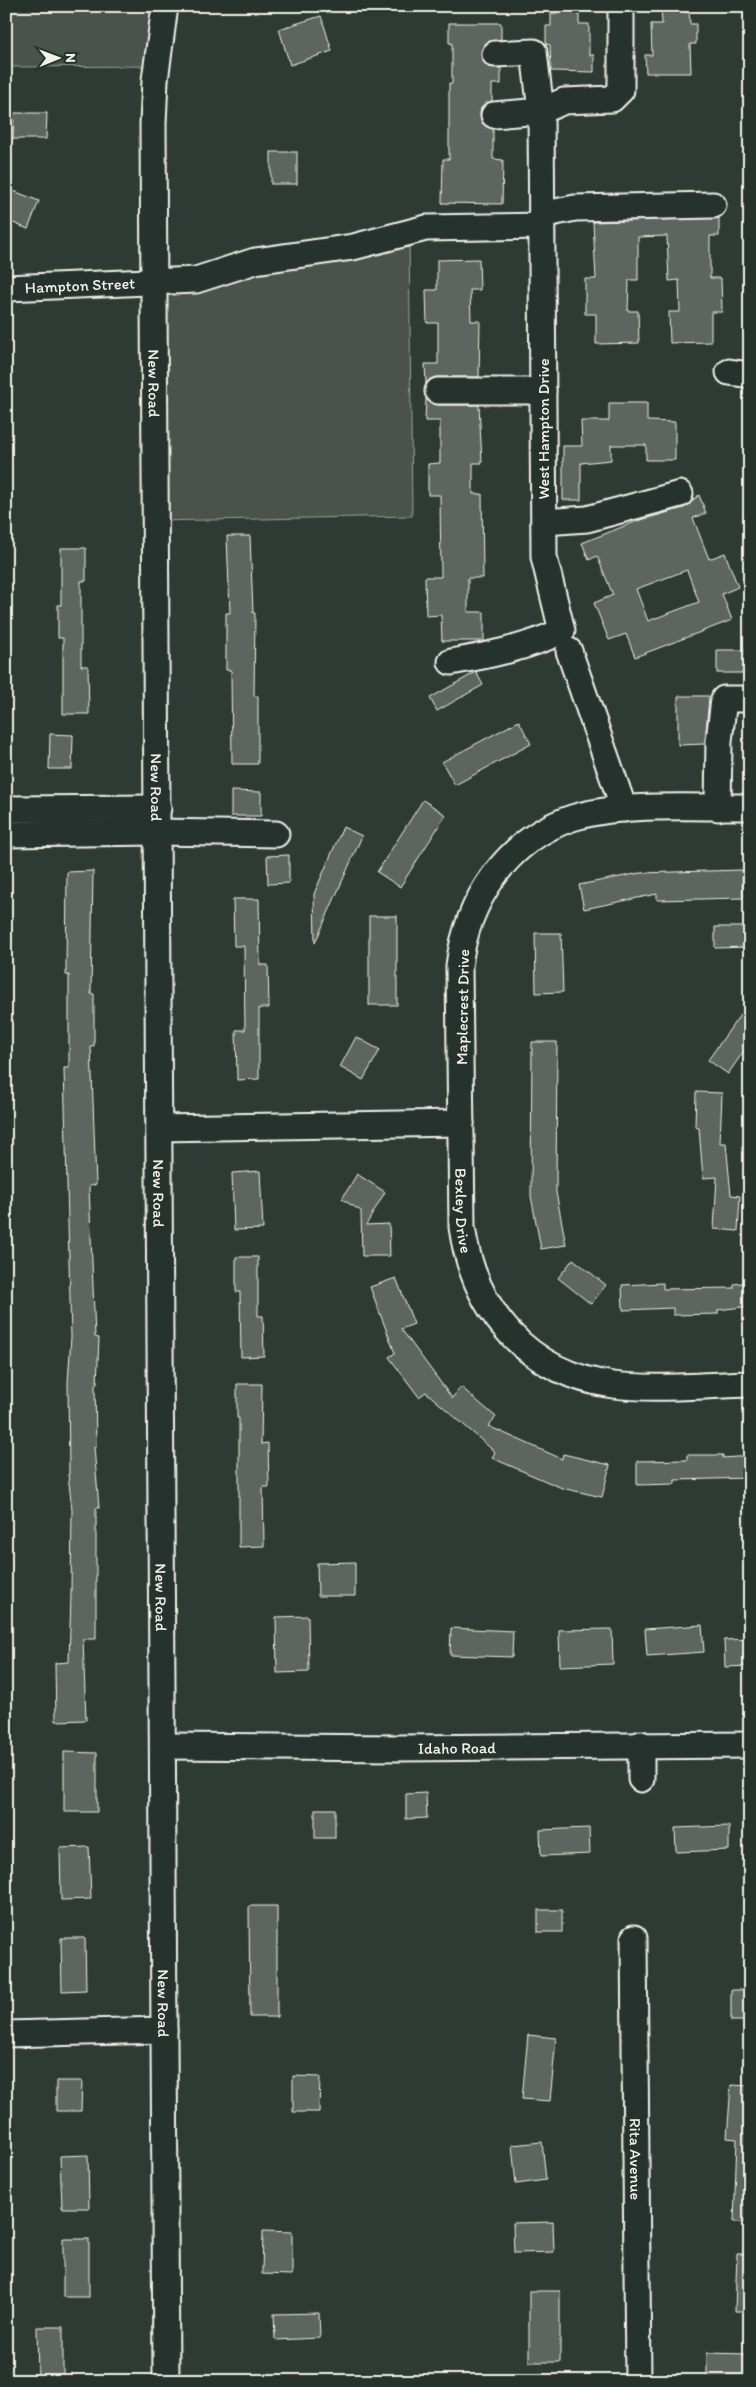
<svg xmlns="http://www.w3.org/2000/svg" width="756" height="2387" viewBox="0 0 756 2387" font-family="Itim,sans-serif">
<style>
.green{fill:#48524c;stroke:#9ea29a}
.building{fill:#5c655e;stroke:#f4f1e8;fill-rule:evenodd}
.lines{fill:none;stroke-linecap:round;stroke-linejoin:round}
.minor-casing{stroke:#f4f1e8;stroke-width:29}
.minor{stroke:#26332d;stroke-width:25}
.labels{text-anchor:middle;stroke-width:5;stroke-linejoin:round;paint-order:stroke}
.street-label{font-size:16px;fill:#f4f1e8;stroke:#26332d}
</style>
<rect width="100%" height="100%" fill="#2e3b34"/>
<filter id="ink" filterUnits="userSpaceOnUse"><feTurbulence type="fractalNoise" baseFrequency=".02" numOctaves="2"/><feDisplacementMap in="SourceGraphic" scale="10" xChannelSelector="R" yChannelSelector="G"/><feConvolveMatrix kernelMatrix="1 2 1 2 8 2 1 2 1" color-interpolation-filters="sRGB"/></filter>
<g filter="url(#ink)">
<g class="green">
<polygon points="6,6 165,6 157,66 6,67"/>
<polygon points="409,231 412,516 156,521 154,282"/>
</g>
<g class="building">
<polygon points="557,6 579,6 579,24 589,24 589,55 594,55 594,72 551,71 550,45 546,44 546,26 551,26 551,13 557,13"/>
<polygon points="661,6 684,6 685,12 689,12 690,24 696,24 696,44 690,44 691,73 646,73 645,55 652,55 651,24 662,24"/>
<polygon points="321,16 332,51 290,65 279,29"/>
<polygon points="449,23 501,23 501,39 487,42 481,54 483,61 488,67 501,68 501,84 492,84 492,101 481,108 480,116 483,124 493,129 493,159 503,160 502,204 442,203 443,159 449,159 449,83 452,84 452,43 449,43"/>
<polygon points="14,113 47,113 46,139 13,139"/>
<rect x="271" y="152" width="26" height="32"/>
<polygon points="6,188 39,201 28,229 6,220"/>
<polygon points="719,218 719,236 710,236 710,278 721,278 722,312 711,312 711,342 670,343 669,312 680,312 679,280 669,281 667,236 638,237 638,280 629,280 628,311 638,311 639,343 596,344 596,314 585,314 585,279 596,279 593,222"/>
<polygon points="479,259 480,290 470,290 471,321 480,321 479,377 438,377 430,379 426,384 425,364 438,364 438,323 427,323 426,290 437,290 437,260"/>
<polygon points="426,399 438,405 479,405 482,463 473,463 473,494 482,494 483,578 468,578 468,612 484,612 484,641 442,641 441,615 426,616 425,577 441,577 440,495 428,495 428,464 440,463 440,421 425,421"/>
<polygon points="609,403 647,403 647,421 675,422 675,460 646,460 646,445 611,445 611,460 581,463 581,500 563,500 563,446 582,446 581,421 609,421"/>
<path d="M 699,495 L 706,513 L 693,518 L 709,559 L 725,553 L 738,587 L 722,594 L 732,620 L 635,657 L 626,634 L 609,640 L 594,603 L 613,595 L 597,556 L 589,560 L 582,543 L 637,521 L 684,508 ZM 687,570 L 699,602 L 648,621 L 636,589 Z"/>
<polygon points="227,536 250,536 253,613 255,613 254,696 258,696 258,764 232,764 231,670 226,670 226,613 230,613"/>
<polygon points="61,548 86,548 86,581 81,581 81,666 88,666 89,714 63,714 63,638 58,638 58,605 61,605"/>
<rect x="717" y="650" width="33" height="23"/>
<polygon points="476,672 483,685 437,711 430,698"/>
<polygon points="678,696 709,696 705,744 678,745"/>
<polygon points="519,721 531,744 455,785 442,762"/>
<polygon points="50,734 73,735 72,769 49,769"/>
<polygon points="231,791 261,792 261,816 231,816"/>
<polygon points="423,800 446,815 400,887 377,872"/>
<polygon points="343,827 362,836 315,943 314,894"/>
<polygon points="289,855 289,883 268,884 267,856"/>
<polygon points="742,870 743,898 657,900 657,894 584,909 579,885 640,873"/>
<polygon points="93,871 91,994 94,994 94,1046 91,1046 96,1185 89,1186 95,1337 99,1338 97,1384 95,1384 96,1447 94,1447 99,1508 96,1508 96,1639 83,1639 86,1720 56,1721 55,1663 69,1662 71,1594 72,1510 68,1474 69,1474 68,1383 71,1337 64,1068 69,1068 69,975 66,975 67,872"/>
<polygon points="233,899 259,899 260,965 268,965 269,1008 259,1008 259,1079 237,1080 236,1030 245,1030 244,946 234,946"/>
<rect x="369" y="916" width="28" height="89"/>
<polygon points="715,927 750,927 750,947 715,948"/>
<polygon points="535,933 561,933 563,992 536,993"/>
<polygon points="740,1015 750,1022 750,1042 728,1074 708,1060"/>
<polygon points="356,1037 380,1050 363,1080 340,1067"/>
<polygon points="532,1042 557,1042 556,1192 566,1245 541,1249 531,1196"/>
<polygon points="696,1092 722,1093 720,1143 726,1143 731,1195 740,1196 738,1231 714,1229 717,1177 703,1178 699,1128 695,1127"/>
<polygon points="260,1171 263,1229 234,1230 232,1173"/>
<polygon points="357,1174 385,1192 366,1225 389,1224 390,1256 362,1256 361,1211 342,1199"/>
<polygon points="236,1257 258,1257 258,1316 263,1316 264,1356 241,1357 240,1292 236,1292"/>
<polygon points="573,1259 606,1285 591,1304 558,1278"/>
<polygon points="396,1278 414,1324 401,1329 452,1398 461,1387 496,1417 488,1426 562,1459 563,1454 610,1465 602,1497 562,1488 492,1458 495,1452 426,1392 419,1397 389,1357 395,1353 370,1287"/>
<polygon points="750,1282 750,1306 718,1310 718,1314 673,1315 673,1308 623,1310 622,1285 663,1283 663,1289 734,1288 734,1284"/>
<polygon points="237,1384 262,1384 261,1444 268,1443 269,1487 263,1487 264,1546 239,1547 239,1418 237,1418"/>
<polygon points="687,1455 723,1455 723,1458 750,1456 750,1478 675,1480 675,1484 637,1485 637,1461 687,1460"/>
<polygon points="355,1562 355,1596 318,1596 317,1563"/>
<polygon points="308,1616 309,1672 277,1673 276,1617"/>
<polygon points="702,1625 704,1652 647,1656 645,1629"/>
<polygon points="451,1628 513,1631 512,1657 450,1655"/>
<polygon points="612,1629 613,1664 560,1666 559,1630"/>
<polygon points="750,1639 750,1666 725,1667 724,1640"/>
<polygon points="64,1752 97,1753 97,1812 64,1812"/>
<polygon points="426,1793 427,1818 406,1819 406,1794"/>
<rect x="315" y="1809" width="20" height="29"/>
<polygon points="729,1826 729,1850 676,1852 675,1828"/>
<polygon points="589,1828 590,1854 541,1856 540,1830"/>
<polygon points="89,1847 91,1899 61,1900 60,1848"/>
<polygon points="249,1906 277,1906 277,2017 250,2017"/>
<rect x="538" y="1910" width="24" height="22"/>
<polygon points="61,1938 85,1938 86,1990 62,1991"/>
<rect x="731" y="1990" width="19" height="31"/>
<polygon points="528,2035 556,2038 550,2101 522,2099"/>
<polygon points="293,2076 320,2077 319,2112 293,2112"/>
<polygon points="56,2081 82,2081 81,2111 56,2111"/>
<polygon points="731,2085 750,2086 750,2222 734,2222 737,2139 727,2138"/>
<polygon points="542,2142 546,2180 516,2184 512,2145"/>
<polygon points="88,2155 89,2208 62,2208 60,2156"/>
<polygon points="553,2222 554,2252 514,2253 513,2223"/>
<polygon points="263,2231 292,2232 292,2275 262,2274"/>
<rect x="63" y="2239" width="26" height="58"/>
<polygon points="737,2254 750,2254 750,2311 735,2311"/>
<rect x="529" y="2291" width="31" height="71"/>
<polygon points="319,2313 320,2338 275,2340 274,2314"/>
<polygon points="37,2327 63,2327 63,2381 38,2381"/>
<polygon points="707,2353 749,2354 749,2381 707,2381"/>
</g>
<g class="lines">
<defs>
<g id="minor">
<path id="s1" d="M 165,6 L 155,80 L 153,124 L 166,2381"/>
<polyline points="494,115 541,111 534,52 495,54"/>
<polyline points="541,215 575,208 713,205"/>
<path id="s2" d="M 6,288 L 196,280 L 255,261 L 353,247 L 426,228 L 541,226"/>
<polyline points="729,372 750,375"/>
<polyline points="438,391 543,391"/>
<polyline points="544,522 587,519 680,494"/>
<polyline points="569,651 624,809"/>
<path d="M 451,662 C 490,655 526,648 562,631 L 544,557 L 541,111 L 564,101 L 612,99 L 621,90 L 621,6"/>
<path id="s3" d="M 750,807 C 696,808 622,802 572,818 C 507,840 467,900 459,966 L 462,1227 C 474,1311 527,1373 613,1385 C 655,1390 707,1385 750,1384"/>
<polyline points="718,808 719,741 724,699 750,699"/>
<polyline points="6,809 158,808"/>
<polyline points="6,834 158,832 276,834"/>
<polyline points="160,1128 461,1123"/>
<polyline points="641,1744 641,1779"/>
<path id="s4" d="M 163,1746 L 399,1748 L 750,1745"/>
<path id="s5" d="M 634,1938 L 638,2381"/>
<polyline points="6,2034 164,2030"/>
</g>
</defs>
<use href="#minor" class="minor-casing"/>
<use href="#minor" class="minor"/>
</g>
</g>
<g class="labels">
<g class="street-label">
<text dy="6" stroke="none"><textPath href="#s2" startOffset="74">Hampton Street</textPath></text>
<text dy="6" stroke="none"><textPath href="#s1" startOffset="378">New Road</textPath></text>
<text transform="translate(543 429) rotate(-90)" y="6">West Hampton Drive</text>
<text dy="6" stroke="none"><textPath href="#s1" startOffset="782">New Road</textPath></text>
<text transform="translate(462 1007) rotate(-89)" y="6">Maplecrest Drive</text>
<text dy="6" stroke="none"><textPath href="#s1" startOffset="1188">New Road</textPath></text>
<text dy="6" stroke="none"><textPath href="#s3" startOffset="620">Bexley Drive</textPath></text>
<text dy="6" stroke="none"><textPath href="#s1" startOffset="1592">New Road</textPath></text>
<text dy="6" stroke="none"><textPath href="#s4" startOffset="294">Idaho Road</textPath></text>
<text dy="6" stroke="none"><textPath href="#s1" startOffset="1998">New Road</textPath></text>
<text dy="6" stroke="none"><textPath href="#s5" startOffset="221">Rita Avenue</textPath></text>
</g>
</g>
<rect width="756" height="2387" fill="none" stroke="#26332d" stroke-width="25"/>
<rect x="12" y="12" width="731" height="2362" fill="none" stroke="#f4f1e8" stroke-width="2" filter="url(#ink)"/>
<g transform="translate(58 58) rotate(89)" stroke="#26332d" stroke-width="4" paint-order="stroke">
<path d="M0-4L9 19L0 12L-9 19Z" fill="#f4f1e8"/>
<text y="-8" font-size="14" font-weight="bold" text-anchor="middle" fill="#f4f1e8">N</text>
</g>
</svg>
